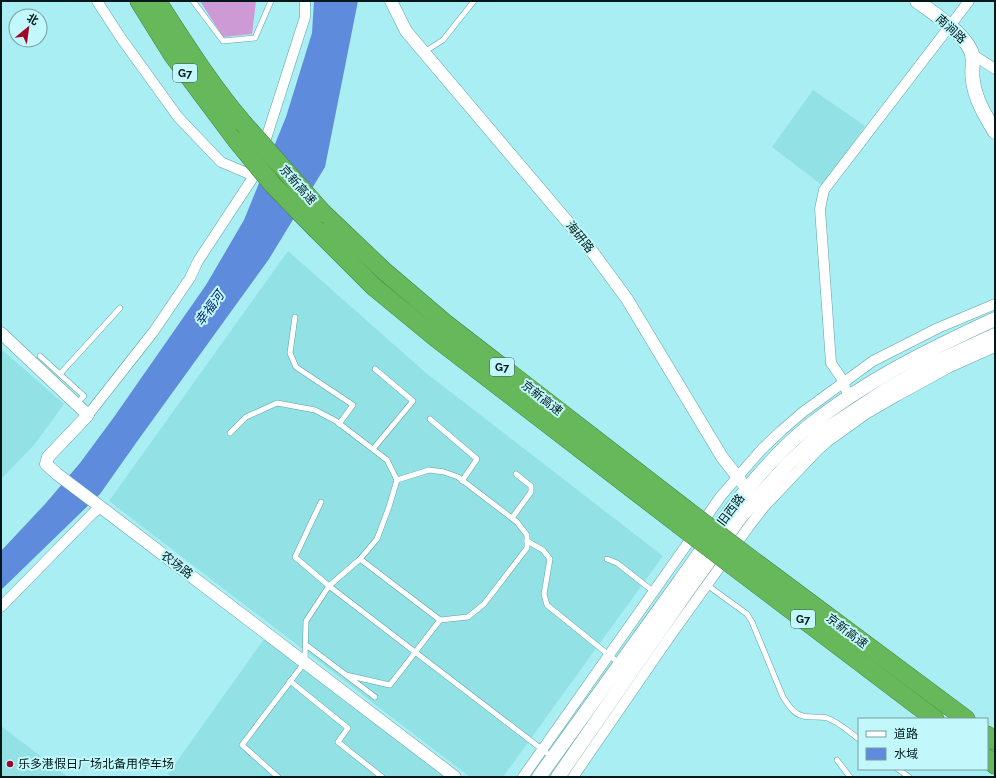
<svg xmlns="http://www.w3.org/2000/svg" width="996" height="778" viewBox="0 0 996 778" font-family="Raleway,'Noto Sans SC',sans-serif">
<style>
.built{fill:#92e1e5}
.green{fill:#cd9ad6}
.water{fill:#5e8bdc}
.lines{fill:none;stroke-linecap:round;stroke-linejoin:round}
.service-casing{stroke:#5fa2a7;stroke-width:6}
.minor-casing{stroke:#5fa2a7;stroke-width:11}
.tertiary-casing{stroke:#5fa2a7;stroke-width:13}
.secondary-casing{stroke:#5fa2a7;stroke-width:15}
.motorway-casing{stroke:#428043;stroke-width:19}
.service{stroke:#fff;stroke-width:5}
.minor{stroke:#fff;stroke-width:10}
.tertiary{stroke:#fff;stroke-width:12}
.secondary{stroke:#fff;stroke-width:14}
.motorway{stroke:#66b85a;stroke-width:18}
.motorway-bridge-casing{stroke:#428043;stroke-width:19;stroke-linecap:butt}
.motorway-bridge{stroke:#66b85a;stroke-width:18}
.poi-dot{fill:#a20425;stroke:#c2f8fc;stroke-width:1.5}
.labels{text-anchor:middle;stroke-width:4;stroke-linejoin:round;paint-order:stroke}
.shield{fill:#c2f8fc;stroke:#3a5b5d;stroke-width:1}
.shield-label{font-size:11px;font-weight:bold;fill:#001819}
.street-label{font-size:12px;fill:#001819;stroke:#c2f8fc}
.poi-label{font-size:12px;fill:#001819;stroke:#c2f8fc;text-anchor:start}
.water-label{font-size:13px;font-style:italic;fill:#032a71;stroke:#c2f8fc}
</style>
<rect width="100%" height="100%" fill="#a9eef2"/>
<g class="built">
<polygon points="813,90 865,126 823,186 772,147"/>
<polygon points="288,251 426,373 663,556 503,777 470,777 109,501"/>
<polygon points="1,349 64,404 34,445 1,479"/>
<polygon points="264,639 446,777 171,777 168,774"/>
<polygon points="1,726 68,777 1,777"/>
</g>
<polygon class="green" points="200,1 256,1 252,34 223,37"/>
<polygon class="water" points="314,1 358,1 325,167 269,259 136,443 100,494 1,590 1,551 46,503 80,463 114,417 206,285 244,220 286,117 312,33"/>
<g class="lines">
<defs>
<g id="service">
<polyline points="193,1 223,41 255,38 271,1"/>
<polyline points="424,52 443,40 474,1"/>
<polyline points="295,317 290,353 296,367 353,405 339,424"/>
<polyline points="40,356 84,396 77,403"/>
<polyline points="60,374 120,308"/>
<polyline points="430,419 477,459 462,481"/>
<polyline points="230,433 246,417 277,403 315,410 336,421 387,460 397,480 389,507 377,539 360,559 329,586 306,621 305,662 242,745 278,777"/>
<polyline points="373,449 413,401 375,369"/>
<polyline points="397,480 429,470 444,472 458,477 517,522 527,535 527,548 484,604 468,617 440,620"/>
<polyline points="321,502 295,557 329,586 552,757"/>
<polyline points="512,518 531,492 531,486 516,474"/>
<polyline points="527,541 543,550 550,559 544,594 547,605 620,664"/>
<polyline points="607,559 617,563 654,592"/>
<path d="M 707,585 L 747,614 L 752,622 L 783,697 C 788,704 793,714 803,716 C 811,718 819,716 827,718 C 839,722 849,732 859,739"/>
<polyline points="305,644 375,697"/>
<polyline points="346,675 390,685 440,620 360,559"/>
<polyline points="290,681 348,728 338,742 382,777"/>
<polyline points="837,760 850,777"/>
<polyline points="898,769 909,777"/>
</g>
<g id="minor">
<polyline points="97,1 121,38 178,117 221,162 254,176"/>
<polyline points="972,54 995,69"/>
<polyline points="263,148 305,17 305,1"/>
<polyline points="849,398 842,379 831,363 820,209 824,190 969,1"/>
<polyline points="88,415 154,331 190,278 198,261 254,176 258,164"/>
<polyline points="1,607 93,513 101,507"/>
<polyline points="523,777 721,496 762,449 781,431 803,412 873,361 938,328 995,304"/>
<polyline points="573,777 671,635 750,525 764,507 817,451 827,442 866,414 897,396 948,368 995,347"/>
</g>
<g id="tertiary">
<polyline points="391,1 406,31 588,246 627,299 722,457 747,489"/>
<polyline points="1,333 88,415 48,457 46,464 57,474 98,505 455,777"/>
</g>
<g id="secondary">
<path d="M 917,1 C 932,12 967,35 972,54 C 974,62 971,73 973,81 C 975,99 986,117 995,132"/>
<path d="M 539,777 C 586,712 633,646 680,581 C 719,526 756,469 809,426 C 865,381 930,349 995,319"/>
<polyline points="558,777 685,594 741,516 789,463 821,433 886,390 928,366 995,335"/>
</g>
<g id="motorway">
<polyline points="139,1 172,54 237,141"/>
<path d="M 157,1 C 184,42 211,86 243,123"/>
<polyline points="323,213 384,271 445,323 688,511"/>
<polyline points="317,230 374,287 436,338 678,524"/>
<polyline points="751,559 966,719"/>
<polyline points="741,572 935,719"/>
<polyline points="987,735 995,741"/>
<polyline points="987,758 995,765"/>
</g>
</defs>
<use href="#service" class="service-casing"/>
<use href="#minor" class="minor-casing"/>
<use href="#tertiary" class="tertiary-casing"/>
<use href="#secondary" class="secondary-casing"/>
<use href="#motorway" class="motorway-casing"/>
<use href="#service" class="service"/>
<use href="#minor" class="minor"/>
<use href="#tertiary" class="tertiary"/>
<use href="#secondary" class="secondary"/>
<use href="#motorway" class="motorway"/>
<defs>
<g id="motorway-bridge">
<polyline points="243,123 323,213"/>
<polyline points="237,141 273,185 317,230"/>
<polyline points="688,511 751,559"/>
<polyline points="678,524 741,572"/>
</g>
</defs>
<use href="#motorway-bridge" class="motorway-bridge-casing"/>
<use href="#motorway-bridge" class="motorway-bridge"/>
</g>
<circle class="poi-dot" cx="10" cy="764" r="4"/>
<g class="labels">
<g class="shield">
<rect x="173" y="64" width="24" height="18" rx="3"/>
<rect x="490" y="358" width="24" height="18" rx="3"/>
<rect x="791" y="610" width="24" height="18" rx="3"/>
</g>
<g class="shield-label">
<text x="185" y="77">G7</text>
<text x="502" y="371">G7</text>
<text x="803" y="623">G7</text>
</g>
<g class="street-label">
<text transform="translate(951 29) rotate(43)" y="4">南涧路</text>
<text transform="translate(298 185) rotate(48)" y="4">京新高速</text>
<text transform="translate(580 237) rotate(51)" y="4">海研路</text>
<text transform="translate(542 398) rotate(38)" y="4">京新高速</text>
<text transform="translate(731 510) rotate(-53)" y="4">旧西路</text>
<text transform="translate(177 565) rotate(37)" y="4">农场路</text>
<text transform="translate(847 631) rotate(37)" y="4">京新高速</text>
</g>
<g class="poi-label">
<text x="18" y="768">乐多港假日广场北备用停车场</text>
</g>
<g class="water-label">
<text transform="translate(209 308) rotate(-54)" y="5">幸福河</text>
</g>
</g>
<rect width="996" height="778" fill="none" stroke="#001819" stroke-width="4"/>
<rect x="858" y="718" width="130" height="52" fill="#c2f8fc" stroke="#749ea1"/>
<rect x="866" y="731" width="20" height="6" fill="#ffffff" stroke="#749ea1"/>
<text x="894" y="738" font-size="12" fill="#001819">道路</text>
<rect x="866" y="748" width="20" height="12" fill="#5e8bdc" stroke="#749ea1"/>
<text x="894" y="758" font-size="12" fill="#001819">水域</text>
<g transform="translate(28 28) rotate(29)"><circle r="19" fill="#c2f8fc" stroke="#749ea1"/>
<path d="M0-3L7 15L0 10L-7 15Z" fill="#a20425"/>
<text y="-6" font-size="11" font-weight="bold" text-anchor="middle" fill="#001819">北</text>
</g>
</svg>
